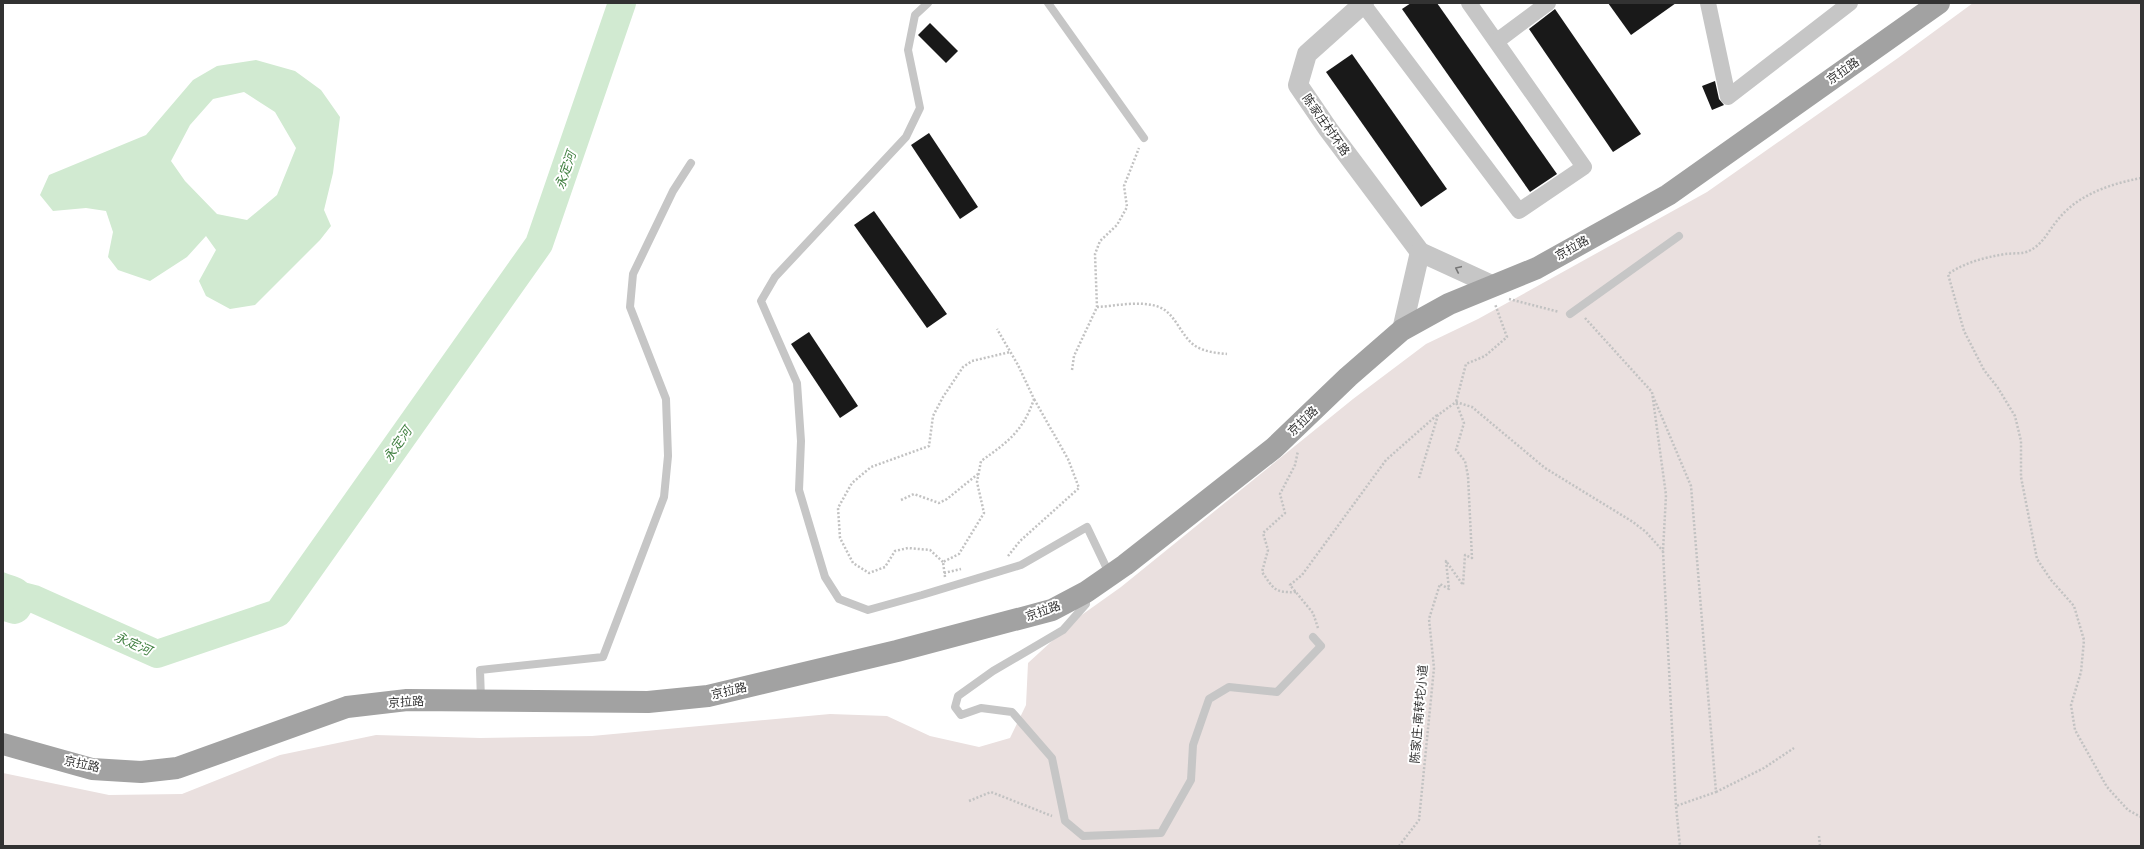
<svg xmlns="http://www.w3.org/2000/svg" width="2144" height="849" viewBox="0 0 2144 849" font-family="Lato,'Noto Sans SC',sans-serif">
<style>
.green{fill:#eae0df}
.water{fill:#d1ead1;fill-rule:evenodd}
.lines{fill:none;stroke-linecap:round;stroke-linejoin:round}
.river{stroke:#d1ead1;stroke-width:28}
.building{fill:#191919}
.path{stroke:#c2c2c2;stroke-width:2.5;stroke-dasharray:2 2;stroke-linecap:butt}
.service{stroke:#c6c6c6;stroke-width:8}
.minor{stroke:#c6c6c6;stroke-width:16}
.tertiary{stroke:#c6c6c6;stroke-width:20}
.trunk{stroke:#a2a2a2;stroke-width:22}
.oneway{stroke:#757575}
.labels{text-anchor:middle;stroke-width:4;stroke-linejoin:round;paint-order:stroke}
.street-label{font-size:12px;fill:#323232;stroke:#fff}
.water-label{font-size:13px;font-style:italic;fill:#428042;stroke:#fff}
</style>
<rect width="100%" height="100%" fill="#fff"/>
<polygon class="green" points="1973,3 2141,3 2141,846 3,846 3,773 109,795 182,794 280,755 376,735 480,738 592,736 830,714 887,716 930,736 979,747 1010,738 1026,705 1028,663 1076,619 1121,587 1353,399 1426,344 1478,319 1707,192 1898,58"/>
<g class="water">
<path d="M 256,60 L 295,71 L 321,90 L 340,117 L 333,173 L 324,210 L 331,226 L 320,240 L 255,305 L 230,309 L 206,296 L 199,281 L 216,250 L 206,236 L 187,257 L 150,281 L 118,270 L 108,257 L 113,232 L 106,211 L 86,208 L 53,211 L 40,195 L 49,175 L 146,135 L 193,80 L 217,66 ZM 244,92 L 275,112 L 296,148 L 277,195 L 247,220 L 217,214 L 185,181 L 171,161 L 190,125 L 213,99 Z"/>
<path d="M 3,572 C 10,575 21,577 26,582 C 39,593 35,622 15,624 C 12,624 7,622 3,621 Z"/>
</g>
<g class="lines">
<polyline class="river" points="3,591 34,599 157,654 278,613 539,244 622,3"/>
</g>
<g class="building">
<polygon points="1411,3 1437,3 1557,174 1530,192 1402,9"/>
<polygon points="1608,3 1676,3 1631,35"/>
<polygon points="1555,9 1641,134 1613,152 1529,29"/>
<polygon points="930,23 958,51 946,63 918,35"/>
<polygon points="1352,54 1447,189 1421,207 1326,72"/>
<polygon points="1715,81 1719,99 1724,105 1712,110 1702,86"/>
<polygon points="929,133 978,207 960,219 911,145"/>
<polygon points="874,211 947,314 927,328 854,225"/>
<polygon points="809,332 858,406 840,418 791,344"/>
</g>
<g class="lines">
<g class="path">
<path d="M 2141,178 C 2110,184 2076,195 2056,222 C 2047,233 2043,244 2029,251 C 2023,254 2013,253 2005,254 C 1983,258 1966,262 1948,274 L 1964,331 L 1984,370 L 1998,388 L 2015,416 L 2021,441 L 2021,477 L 2037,559 L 2051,580 L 2074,606 L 2084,640 L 2081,672 L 2071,705 L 2075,730 L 2107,787 L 2128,810 L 2141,817"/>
<polyline points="1509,299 1559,312"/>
<path d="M 1097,307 C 1116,306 1141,300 1159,307 C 1176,313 1181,338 1197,347 C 1206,352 1217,353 1227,354"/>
<polyline points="1585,318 1652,392 1666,495 1663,551 1676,806 1680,846"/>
<polyline points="1072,370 1074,356 1097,307 1095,254 1100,241 1117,225 1127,207 1124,186 1139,148"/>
<polyline points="1653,396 1691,486 1716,792 1676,806"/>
<polyline points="1419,478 1438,415 1456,402 1472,407 1545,468 1633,522 1646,532 1663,551"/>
<polyline points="901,500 914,494 939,503 947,499 978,474"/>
<polyline points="1008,556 1020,541 1079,488 1068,459 1034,399"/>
<polyline points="943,562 930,550 908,548 895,551 885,567 869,573 853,563 840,538 838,508 852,483 871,467 929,446 933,416 943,397 963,367 972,361 1010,352"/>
<polyline points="944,573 961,569"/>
<path d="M 945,577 L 943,562 L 959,554 L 984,513 L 977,482 L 981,461 C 1008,442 1023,431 1034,399 L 1018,365 L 997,329"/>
<path d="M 1296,592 C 1274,593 1274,589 1262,572 L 1268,550 L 1263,533 L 1285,513 L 1280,494 L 1295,465 L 1298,451"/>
<polyline points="1318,628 1313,613 1290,585 1302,575 1386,460 1437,415"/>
<polyline points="1716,792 1764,768 1794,748"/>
<polyline points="969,801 991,792 1052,816"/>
<polyline points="1819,836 1820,846"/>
<polyline points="1399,846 1419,820 1434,668 1429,619 1440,584 1449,589 1446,561 1463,585 1465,555 1472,558 1468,476 1465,461 1456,450 1464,423 1456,402 1466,364 1485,356 1507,337 1495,304"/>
</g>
<g class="service">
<polyline points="928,3 915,15 908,50 920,108 906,137 775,277 761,301 797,383 801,441 799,490 825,577 839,599 868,610 922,595 1021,565 1087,527 1109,573"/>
<polyline points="1048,3 1144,138"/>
<polyline points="1570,314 1679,236"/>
<polyline points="1086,595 1086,604 1063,630 993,671 958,696 955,707 961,715 981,708 1012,712 1052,758 1065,821 1083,836 1161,833 1191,780 1193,745 1209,699 1229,687 1277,692 1321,646 1313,637"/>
<polyline points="481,700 480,670 603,657 664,497 668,456 666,399 630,307 633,274 673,191 691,163"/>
</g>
<g class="minor">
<polyline points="1708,3 1728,97 1850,3"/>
<polyline points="1363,4 1519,211 1584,167 1469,3"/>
<polyline points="1497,41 1548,3"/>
</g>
<g class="tertiary">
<polyline points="1364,3 1307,54 1298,85 1328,129 1420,252"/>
<polyline points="1402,330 1420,252 1494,286"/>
</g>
<polyline class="trunk" points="3,744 92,769 141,772 177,768 347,707 407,700 648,702 708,696 897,651 1052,610 1086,592 1125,565 1274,448 1348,377 1402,330 1449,304 1537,268 1668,195 1939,3"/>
</g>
<defs><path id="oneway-chevron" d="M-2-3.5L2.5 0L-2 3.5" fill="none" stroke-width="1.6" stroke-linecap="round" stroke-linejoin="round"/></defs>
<use class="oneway" href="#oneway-chevron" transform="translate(1458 269) rotate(-155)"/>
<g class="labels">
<g class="street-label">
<text transform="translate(1843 71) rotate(-35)" y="4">京拉路</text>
<text transform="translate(1326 125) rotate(55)" y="4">陈家庄村环路</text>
<text transform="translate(1572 248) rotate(-29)" y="4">京拉路</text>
<text transform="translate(1303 421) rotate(-44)" y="4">京拉路</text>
<text transform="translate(1043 611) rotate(-19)" y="4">京拉路</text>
<text transform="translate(729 691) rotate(-13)" y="4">京拉路</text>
<text transform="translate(406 702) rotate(-3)" y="4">京拉路</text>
<text transform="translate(1419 714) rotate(-85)" y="4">陈家庄·南转坨小道</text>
<text transform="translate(82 764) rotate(12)" y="4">京拉路</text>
</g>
<g class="water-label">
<text transform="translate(565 170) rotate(-71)" y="5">永定河</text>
<text transform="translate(397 444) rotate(-55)" y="5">永定河</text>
<text transform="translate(133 643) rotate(24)" y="5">永定河</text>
</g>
</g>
<rect width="2144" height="849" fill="none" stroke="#323232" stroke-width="8"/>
</svg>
